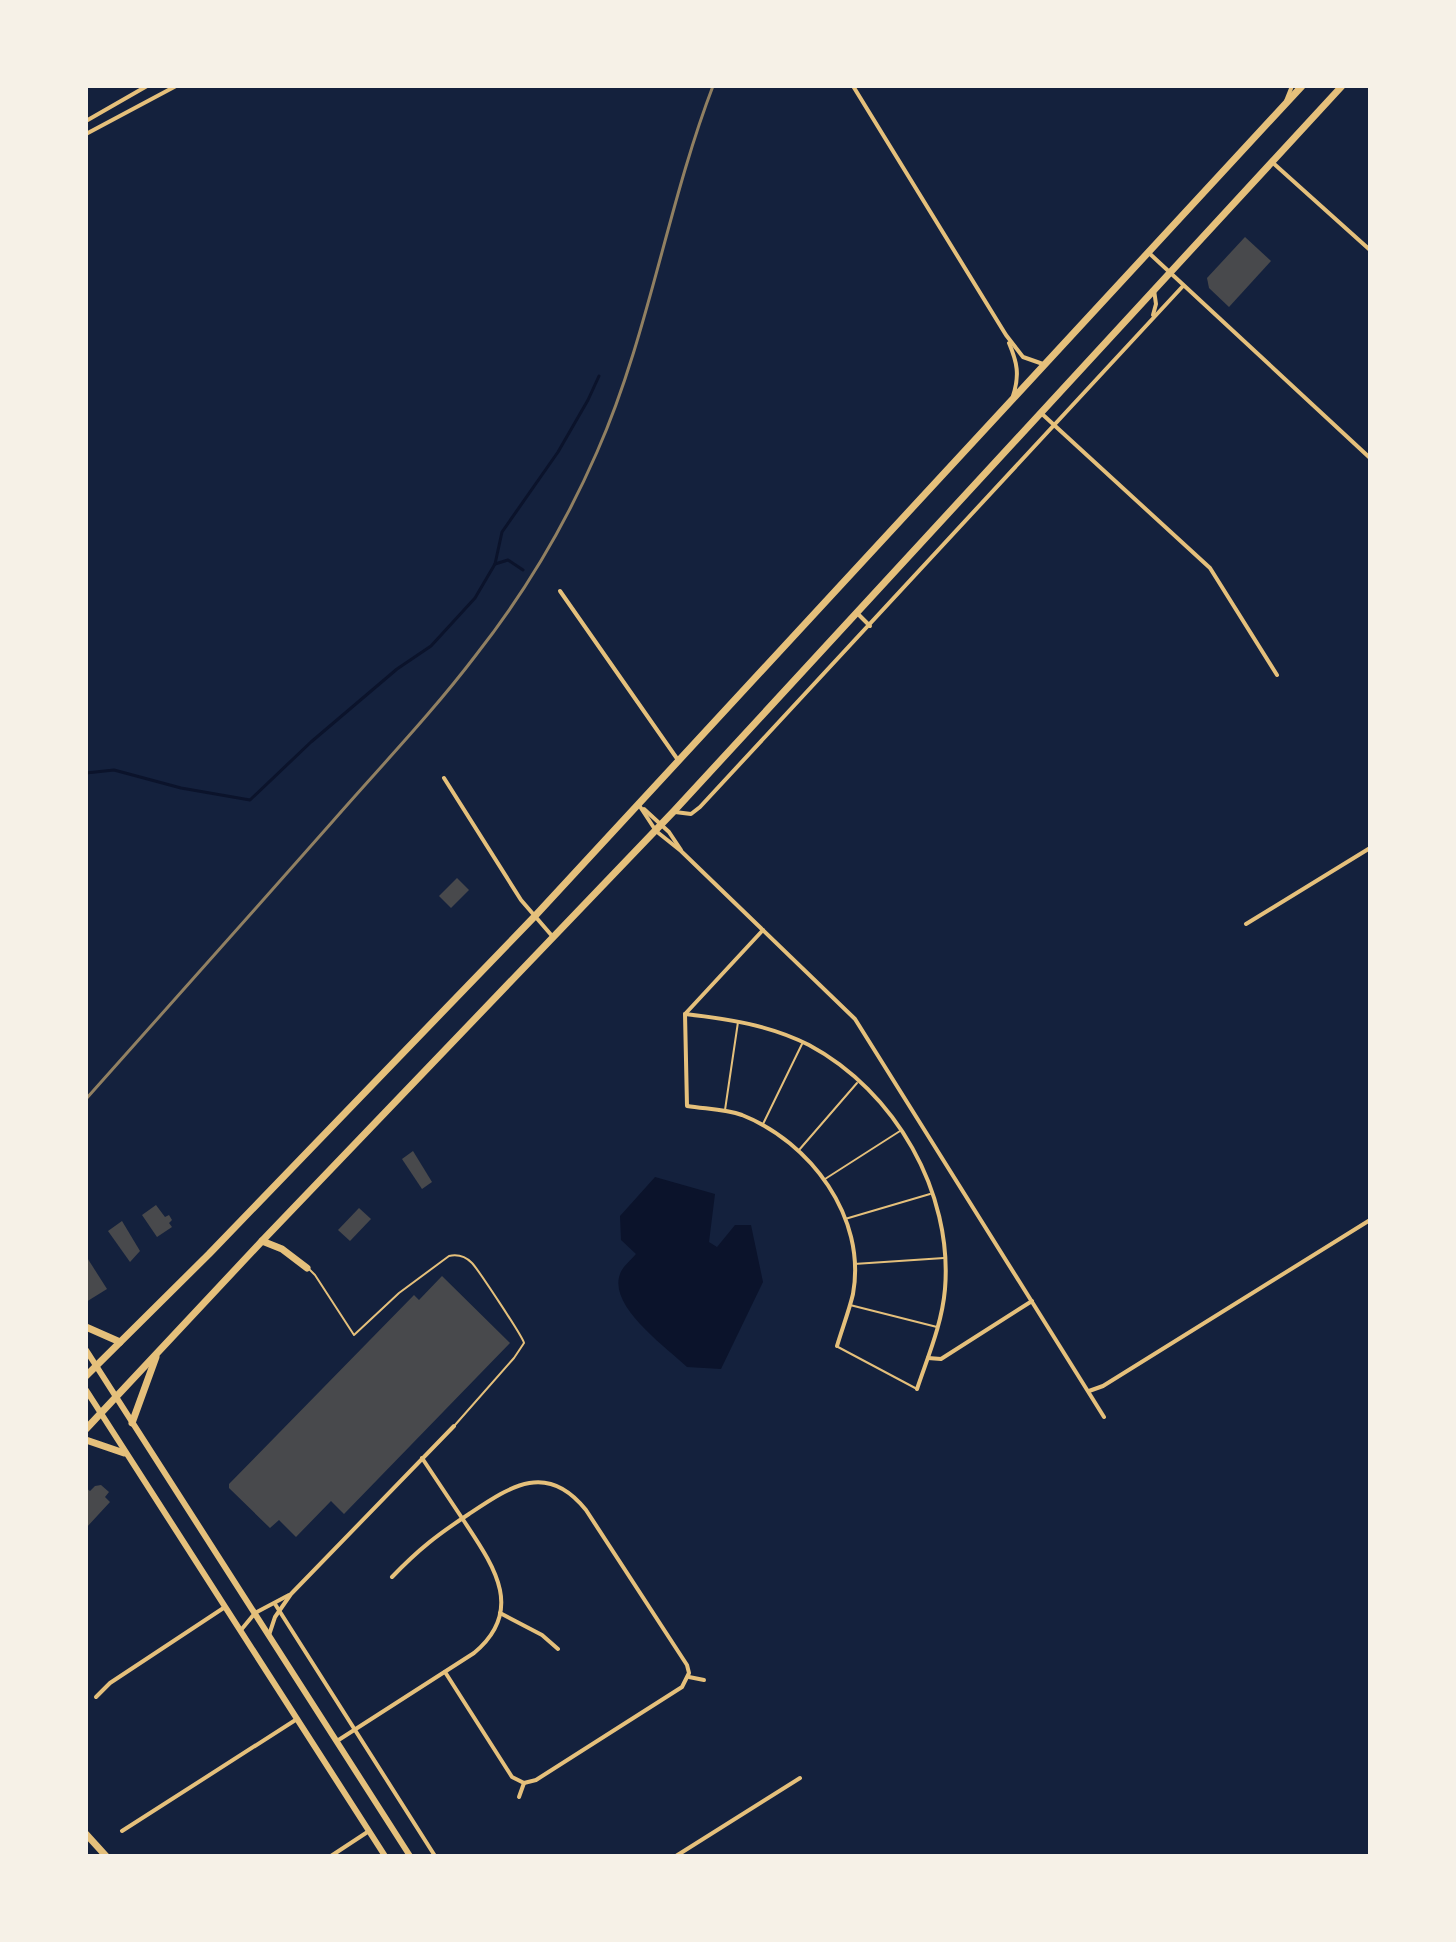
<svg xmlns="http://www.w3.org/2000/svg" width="1456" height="1942" viewBox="0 0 1456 1942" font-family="Inter,sans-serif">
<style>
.water{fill:#0b132b}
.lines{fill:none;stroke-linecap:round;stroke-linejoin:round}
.stream{stroke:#0b132b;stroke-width:3}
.building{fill:#48494c}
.service{stroke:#e5c07b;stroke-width:2}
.minor{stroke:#e5c07b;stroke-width:4}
.primary{stroke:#e5c07b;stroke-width:6}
.trunk{stroke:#e5c07b;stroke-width:7}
.motorway{stroke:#e5c07b;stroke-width:7}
.rail{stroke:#918062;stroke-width:3}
</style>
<rect width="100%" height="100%" fill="#14213d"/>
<path class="water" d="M 655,1177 L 715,1194 L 709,1242 L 717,1247 L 735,1225 L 751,1225 L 763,1282 L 721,1369 L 687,1367 C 665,1346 608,1306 620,1274 C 622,1267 631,1260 636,1254 L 621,1240 L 620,1216 Z"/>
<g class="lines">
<g class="stream">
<polyline points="495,564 508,560 523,570"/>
<polyline points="86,773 114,770 181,788 250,800 311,742 397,669 431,646 475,598 495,564 502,532 558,452 588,400 599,376"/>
</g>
</g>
<g class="building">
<polygon points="1245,237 1271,261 1229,307 1209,288 1207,278"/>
<polygon points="457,878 469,890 451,908 439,896"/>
<polygon points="413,1151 432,1182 422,1189 402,1159"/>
<polygon points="156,1205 165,1217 169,1215 172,1220 169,1223 172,1227 157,1237 142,1215"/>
<polygon points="359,1208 371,1219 350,1241 338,1230"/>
<polygon points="122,1221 140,1251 130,1262 108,1231"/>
<polygon points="86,1256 107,1289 86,1302"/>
<polygon points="442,1276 510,1343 344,1514 331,1501 296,1537 279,1520 270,1528 229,1488 229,1484 414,1295 419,1300"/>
<polygon points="101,1485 109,1492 105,1497 110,1502 86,1528 86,1488 90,1491 95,1486"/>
</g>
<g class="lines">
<g class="service">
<polyline points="725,1110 738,1022"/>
<polyline points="763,1124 802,1044"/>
<polyline points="799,1150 857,1083"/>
<polyline points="825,1179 900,1131"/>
<polyline points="845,1219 930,1194"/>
<polyline points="854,1264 944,1258"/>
<path d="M 308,1268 L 315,1275 L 354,1335 L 399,1293 L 449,1256 C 458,1254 465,1256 472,1263 C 477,1268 523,1337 524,1343 L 514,1358 L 455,1425"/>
<polyline points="850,1305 937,1327"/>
<polyline points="838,1347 917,1389"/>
</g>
<g class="minor">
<polyline points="853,86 1006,335 1023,357 1043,364"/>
<polyline points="1286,101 1292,86"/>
<polyline points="86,121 147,86"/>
<polyline points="86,134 176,86"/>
<polyline points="1272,162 1370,250"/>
<polyline points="1149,253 1370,458"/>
<polyline points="1153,315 1156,304 1154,290"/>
<path d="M 1009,343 C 1017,362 1020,375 1013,396"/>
<polyline points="1041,413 1210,568 1277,675"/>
<polyline points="560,591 678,760"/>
<polyline points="858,614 870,626"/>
<polyline points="444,778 521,900 553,937"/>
<polyline points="639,805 656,831 681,851 855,1019 1104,1417"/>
<polyline points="644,809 669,832 681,850"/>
<polyline points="675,812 691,814 700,807 1183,286"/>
<polyline points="1246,924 1370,848"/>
<polyline points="686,1013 763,930"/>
<path d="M 685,1014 C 728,1019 770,1025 809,1045 C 895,1091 953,1192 945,1289 C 942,1324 928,1356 917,1389"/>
<path d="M 685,1014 L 687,1106 C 705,1109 725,1109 742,1115 C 810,1142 867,1217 853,1294 C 849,1311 842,1329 837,1346"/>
<polyline points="928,1358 941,1359 1032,1301"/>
<polyline points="1089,1391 1103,1386 1370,1220"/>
<path d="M 392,1577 C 419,1549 437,1535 469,1514 C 511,1486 547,1461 586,1510 L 687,1665 L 689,1673 L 682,1687 L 536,1780 L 524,1783 L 512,1777 L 445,1672"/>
<polyline points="275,1604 435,1856"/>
<polyline points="500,1613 542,1635 558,1649"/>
<polyline points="241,1630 255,1613 289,1595"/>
<polyline points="269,1635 275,1617 291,1594 454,1426"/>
<polyline points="689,1677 704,1680"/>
<polyline points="96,1697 110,1683 225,1607"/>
<path d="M 337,1741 L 474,1653 C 526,1610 493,1565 464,1521 C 450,1500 436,1479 422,1458"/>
<polyline points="519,1797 524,1783"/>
<polyline points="122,1831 297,1719"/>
<polyline points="331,1856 369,1831"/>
<polyline points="676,1856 800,1778"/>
</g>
<g class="primary">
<polyline points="86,1350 410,1856"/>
<polyline points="86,1390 385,1856"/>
</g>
<g class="trunk">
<polyline points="262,1241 282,1249 307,1268"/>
<polyline points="86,1327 120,1342"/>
<polyline points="86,1376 209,1254 535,916 1302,86"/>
<polyline points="132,1423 156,1357"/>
<polyline points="86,1429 262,1241 674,811 1342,86"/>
<polyline points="86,1440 124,1453"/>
</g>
<polyline class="motorway" points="86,1834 106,1856"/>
<path class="rail" d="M 86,1099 C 169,1006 251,914 333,821 C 381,766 432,713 476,655 C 524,594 566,523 597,452 C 649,334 667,206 713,86"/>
</g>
<rect width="1456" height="1942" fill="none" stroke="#f6f1e7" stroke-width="176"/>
</svg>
